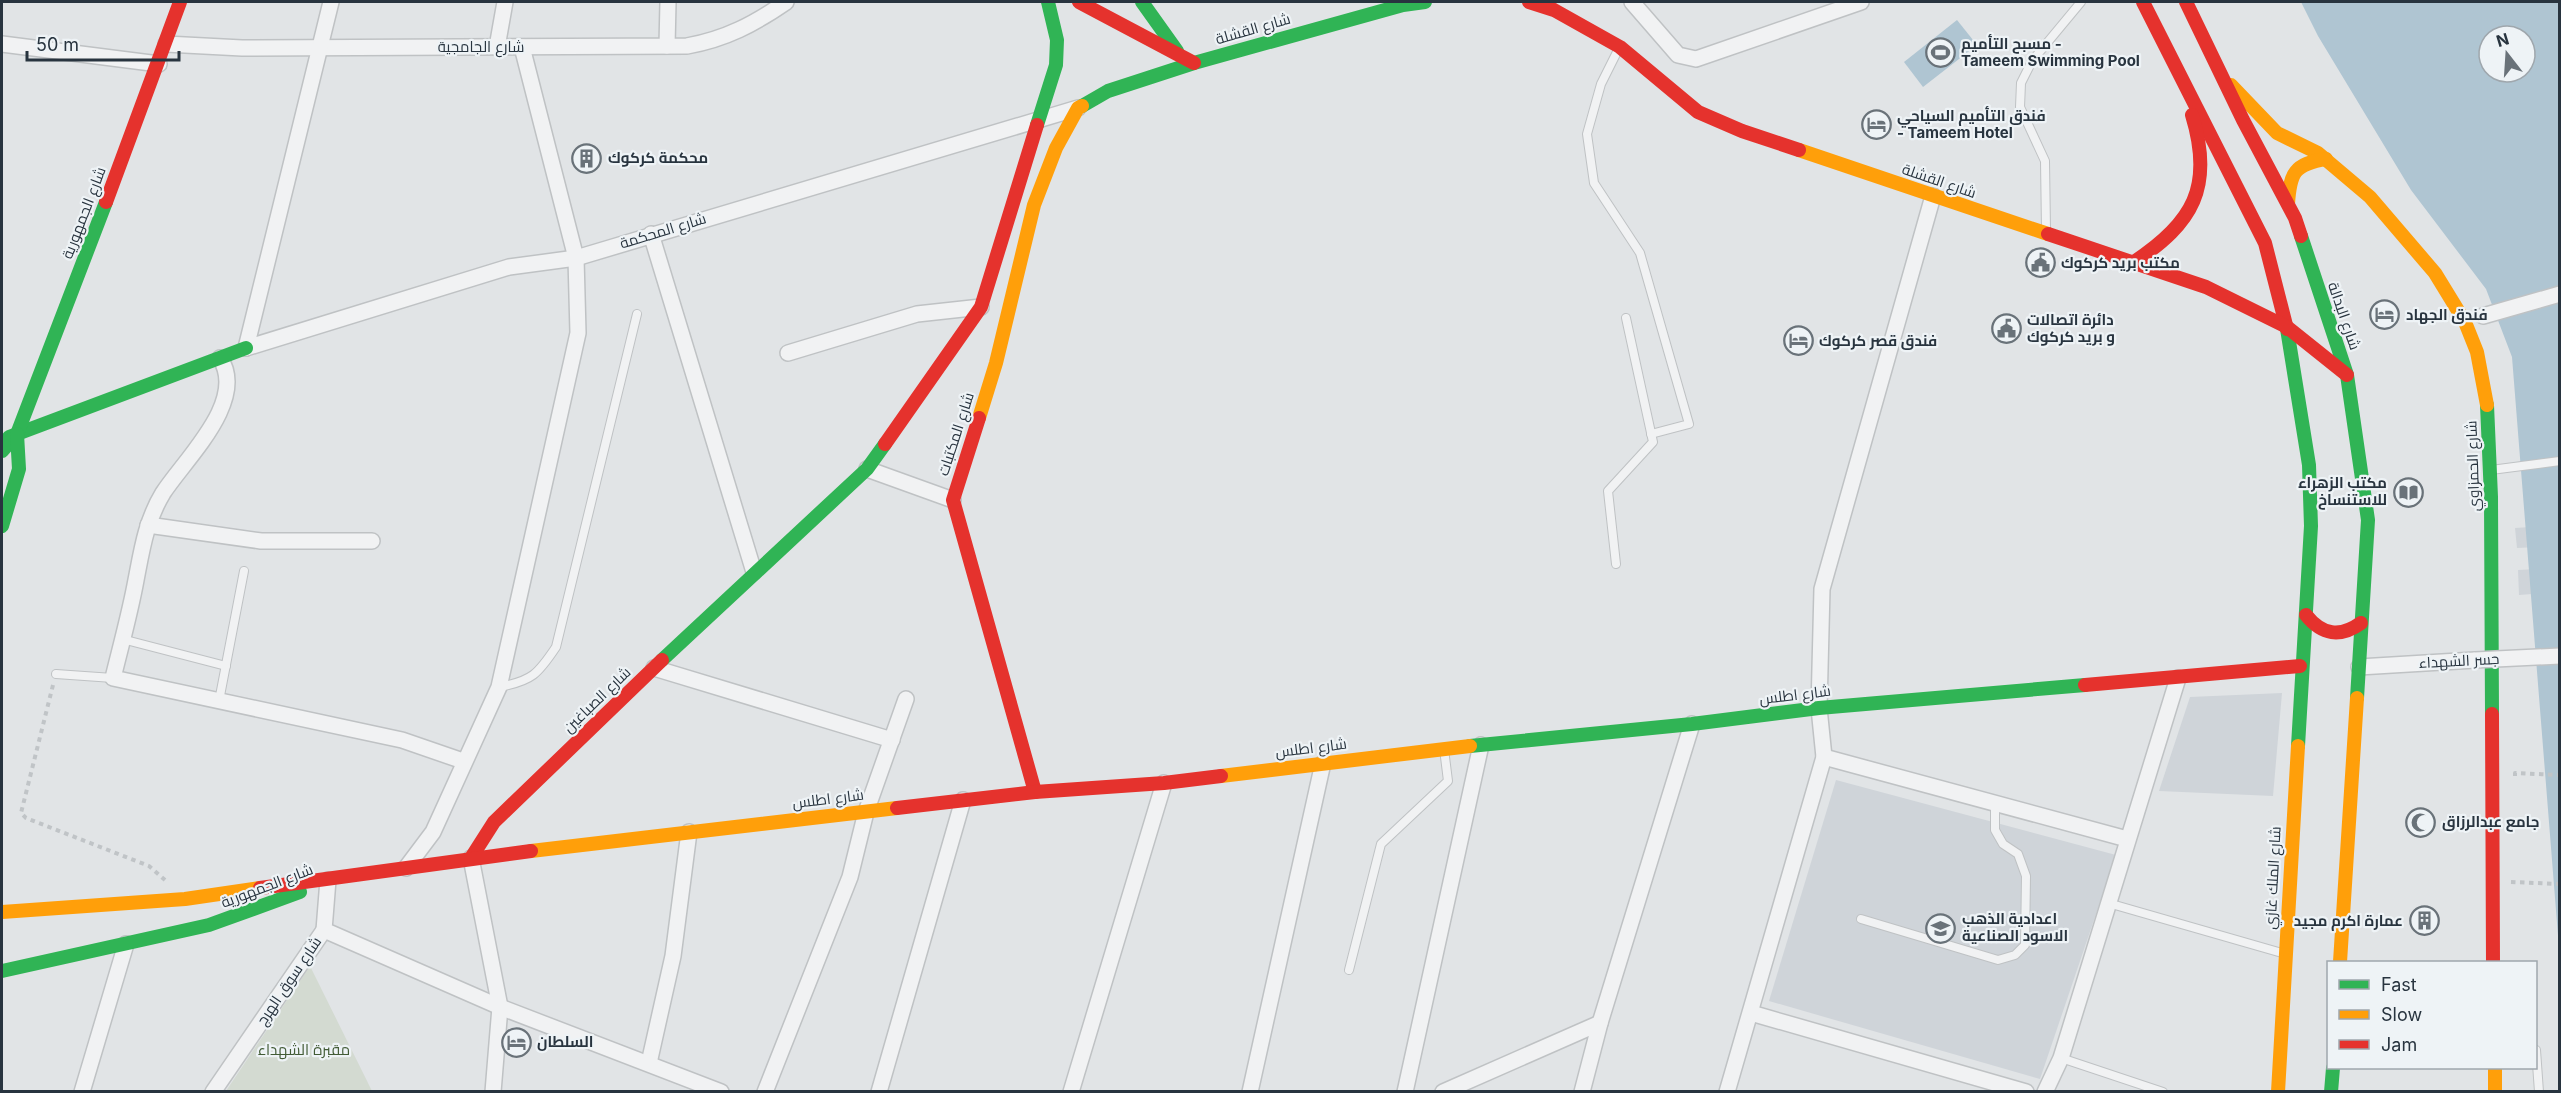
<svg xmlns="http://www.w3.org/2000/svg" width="2561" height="1093" viewBox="0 0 2561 1093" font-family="Inter,Cairo,sans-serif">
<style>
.built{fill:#cfd4d9}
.green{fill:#d3dad1}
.water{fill:#afc5d2;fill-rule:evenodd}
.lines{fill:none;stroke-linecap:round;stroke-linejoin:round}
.lane-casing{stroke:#bfc2c4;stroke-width:10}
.street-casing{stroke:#bfc2c4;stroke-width:18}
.path{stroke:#c0c4c7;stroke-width:4;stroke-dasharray:4.5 4.5;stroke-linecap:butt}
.lane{stroke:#f1f2f3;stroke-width:8}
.street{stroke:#f1f2f3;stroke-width:15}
.fast{stroke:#30b455;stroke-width:14}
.slow{stroke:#ff9f0a;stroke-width:14}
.jam{stroke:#e5322d;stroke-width:14}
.street-bridge-casing{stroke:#bfc2c4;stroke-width:18;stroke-linecap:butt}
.street-bridge{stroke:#f1f2f3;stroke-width:15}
.labels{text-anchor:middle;stroke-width:4.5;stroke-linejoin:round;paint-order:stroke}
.street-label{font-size:15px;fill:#28343f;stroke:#eef3f6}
.poi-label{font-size:15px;font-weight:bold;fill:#28343f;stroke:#eef3f6;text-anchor:start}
.park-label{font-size:15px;fill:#425b35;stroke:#eef3f6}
</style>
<rect width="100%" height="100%" fill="#e1e4e6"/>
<g class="built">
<polygon points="2559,525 2559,546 2517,548 2515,528"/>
<polygon points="2559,568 2559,592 2519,595 2518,570"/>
<polygon points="2282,693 2273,796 2159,791 2190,697"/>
<polygon points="1836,780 2116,855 2040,1079 1769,1001"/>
</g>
<polygon class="green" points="310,966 372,1091 226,1091"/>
<g class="water">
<path d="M 2301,2 L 2559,2 L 2559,948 L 2512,357 L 2486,289 L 2411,190 L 2318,36 ZM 2489,36 L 2525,36 L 2525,72 L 2489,72 Z"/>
<polygon points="1957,20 1977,45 1923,87 1904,62"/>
</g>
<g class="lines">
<defs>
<g id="lane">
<polyline points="1619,48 1601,84 1587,134 1594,183 1640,253 1689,424 1651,434"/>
<polyline points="2046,230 2045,161 2020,107 2021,83 2032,61 2081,2"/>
<polyline points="2491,470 2560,461"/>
<polyline points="1616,564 1608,491 1653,442 1626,318"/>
<polyline points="122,639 226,666"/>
<polyline points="56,674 113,678"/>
<path d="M 499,687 C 532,681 538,674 556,647 L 637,314"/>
<polyline points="219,701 244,571"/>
<polyline points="2108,903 2282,953"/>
<polyline points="1861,919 1998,960 2015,955 2025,945 2026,876 2018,854 2003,844 1995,830 1995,803"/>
<polyline points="1349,970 1381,844 1448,781 1444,749"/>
<polyline points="2536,1050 2539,1092"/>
<polyline points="2061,1058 2163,1092"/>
</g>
<g id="street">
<polyline points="1632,2 1678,55 1696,59 1861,2"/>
<polyline points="2,44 159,64"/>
<path d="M 166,44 L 242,48 L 687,46 C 726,39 754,24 786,2"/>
<polyline points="667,46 668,2"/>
<polyline points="497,47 505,2"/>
<polyline points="651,234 754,572"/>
<polyline points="2483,316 2560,294"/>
<polyline points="246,348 509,267 576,258 1078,108"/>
<polyline points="246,348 331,2"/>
<polyline points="788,353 917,314 981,307"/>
<path d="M 220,358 C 248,401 185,459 163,493 C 146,521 142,549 136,580 C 130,613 121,645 113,678 L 402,740 L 463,761"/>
<polyline points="867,469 953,500"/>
<polyline points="148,525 261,541 372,541"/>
<polyline points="2359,667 2475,660"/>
<polyline points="654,668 892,740"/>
<polyline points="1824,757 2127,839"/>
<polyline points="471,858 500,1007 493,1092"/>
<polyline points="406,868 433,832 499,687 578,333 576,258 522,47"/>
<polyline points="328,880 324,930 500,1007 721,1092"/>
<polyline points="1751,1013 2026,1092"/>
<polyline points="649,1063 673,956 689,832"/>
<polyline points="82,1092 126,944"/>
<polyline points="213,1092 324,930"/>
<polyline points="765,1092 850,877 866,812 906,699"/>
<polyline points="879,1092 963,800"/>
<polyline points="1071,1092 1164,783"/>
<polyline points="1250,1092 1323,763"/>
<polyline points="1405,1092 1481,745"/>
<polyline points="1443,1092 1600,1023"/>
<polyline points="1582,1092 1600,1023 1692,724"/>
<polyline points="1727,1092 1824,757 1819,708 1822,589 1933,196"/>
<polyline points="2045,1092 2061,1058 2178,678"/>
</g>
</defs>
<use href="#lane" class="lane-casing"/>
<use href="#street" class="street-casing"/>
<g class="path">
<polyline points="53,685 21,813 26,818 149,866 165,880"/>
<polyline points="2515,776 2515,773 2559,775"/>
<polyline points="2511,882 2560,884"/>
</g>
<use href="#lane" class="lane"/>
<use href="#street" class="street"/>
<g class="fast">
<polyline points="1142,2 1177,51"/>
<polyline points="1082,106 1108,91 1194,63 1403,5 1425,2"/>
<polyline points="1037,125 1056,65 1057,40 1048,2"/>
<polyline points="2301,236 2347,375 2368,520 2357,698"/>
<polyline points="2287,329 2309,465 2311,526 2298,746"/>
<polyline points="2487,405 2491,497 2492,714"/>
<polyline points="9,437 246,348"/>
<polyline points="2,451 17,434 106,202"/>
<polyline points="2,526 19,469 17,434"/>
<polyline points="662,660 867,469 885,444"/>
<polyline points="1470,746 1692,724 1819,708 2085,685"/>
<polyline points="2,971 209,925 300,892"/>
<polyline points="2331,1092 2333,1068"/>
</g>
<g class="slow">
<polyline points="2231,85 2277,133 2318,153 2370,197 2435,273 2465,322 2477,352 2487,405"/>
<polyline points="1799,150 2048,234"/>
<path d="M 2288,204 C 2290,173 2294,164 2326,159"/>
<polyline points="979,418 996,363 1034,205 1056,148 1078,108 1082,106"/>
<polyline points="1221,776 1470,746"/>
<polyline points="531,851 897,808"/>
<polyline points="2,912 185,899 260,888"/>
<polyline points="2340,962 2357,698"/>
<polyline points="2495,1068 2495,1092"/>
<polyline points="2278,1092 2298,746"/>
</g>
<g class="jam">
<polyline points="1079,2 1194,63"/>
<polyline points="1529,2 1554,10 1620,47 1698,112 1742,131 1799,150"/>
<polyline points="2143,2 2265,243 2287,329"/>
<polyline points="2186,2 2243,120 2295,218 2301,236"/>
<polyline points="106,202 180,2"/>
<polyline points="2048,234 2206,287 2287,327 2347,375"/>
<path d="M 2134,262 C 2193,223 2214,187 2192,115"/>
<polyline points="979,418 953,500 1035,792"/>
<polyline points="885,444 981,307 1037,125"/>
<path d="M 2306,615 C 2322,635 2340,638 2361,623"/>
<polyline points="2085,685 2300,666"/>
<polyline points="2492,714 2493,962"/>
<polyline points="897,808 1035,792 1164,783 1221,776"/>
<polyline points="471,858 494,822 662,660"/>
<polyline points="260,888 531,851"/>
</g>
<defs>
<polyline id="street-bridge" points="2475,660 2560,656"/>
</defs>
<use href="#street-bridge" class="street-bridge-casing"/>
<use href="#street-bridge" class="street-bridge"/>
</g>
<defs>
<symbol id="stadium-ring" viewBox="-11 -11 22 22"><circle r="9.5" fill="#eef3f6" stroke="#697279" stroke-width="1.5"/><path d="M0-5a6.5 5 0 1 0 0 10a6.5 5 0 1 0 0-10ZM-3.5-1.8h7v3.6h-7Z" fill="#697279"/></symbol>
<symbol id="hotel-ring" viewBox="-11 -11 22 22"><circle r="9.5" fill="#eef3f6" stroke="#697279" stroke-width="1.5"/><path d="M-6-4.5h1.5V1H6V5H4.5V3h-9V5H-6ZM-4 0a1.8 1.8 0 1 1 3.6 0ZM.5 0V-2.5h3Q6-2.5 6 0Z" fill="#697279"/></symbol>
<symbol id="building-ring" viewBox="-11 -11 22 22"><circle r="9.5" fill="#eef3f6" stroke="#697279" stroke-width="1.5"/><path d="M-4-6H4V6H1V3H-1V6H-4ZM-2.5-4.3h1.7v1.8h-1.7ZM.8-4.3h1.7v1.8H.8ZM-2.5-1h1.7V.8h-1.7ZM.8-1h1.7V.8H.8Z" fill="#697279"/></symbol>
<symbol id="civic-ring" viewBox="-11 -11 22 22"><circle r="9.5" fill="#eef3f6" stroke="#697279" stroke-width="1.5"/><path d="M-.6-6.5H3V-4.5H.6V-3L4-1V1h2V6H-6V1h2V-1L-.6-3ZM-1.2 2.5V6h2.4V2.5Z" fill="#697279"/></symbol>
<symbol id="library-ring" viewBox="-11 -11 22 22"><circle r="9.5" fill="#eef3f6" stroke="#697279" stroke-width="1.5"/><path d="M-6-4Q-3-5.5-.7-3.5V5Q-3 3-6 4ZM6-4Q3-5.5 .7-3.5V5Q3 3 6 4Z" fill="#697279"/></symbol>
<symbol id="mosque-ring" viewBox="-11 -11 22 22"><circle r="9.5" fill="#eef3f6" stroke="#697279" stroke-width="1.5"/><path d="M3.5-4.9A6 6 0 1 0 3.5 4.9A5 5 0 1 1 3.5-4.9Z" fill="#697279"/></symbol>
<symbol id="school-ring" viewBox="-11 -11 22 22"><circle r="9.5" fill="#eef3f6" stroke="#697279" stroke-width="1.5"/><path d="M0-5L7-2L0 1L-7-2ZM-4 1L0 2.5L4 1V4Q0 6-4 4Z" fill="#697279"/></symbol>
</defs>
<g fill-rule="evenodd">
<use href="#stadium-ring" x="1924" y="36" width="33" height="33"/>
<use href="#hotel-ring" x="1860" y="108" width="33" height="33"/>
<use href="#building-ring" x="570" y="142" width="33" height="33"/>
<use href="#civic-ring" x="2024" y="246" width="33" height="33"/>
<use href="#hotel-ring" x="2368" y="298" width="33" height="33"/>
<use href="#civic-ring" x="1990" y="312" width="33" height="33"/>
<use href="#hotel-ring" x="1782" y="324" width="33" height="33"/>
<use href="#library-ring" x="2392" y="476" width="33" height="33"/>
<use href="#mosque-ring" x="2404" y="806" width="33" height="33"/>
<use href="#building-ring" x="2408" y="904" width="33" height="33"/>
<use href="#school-ring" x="1924" y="912" width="33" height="33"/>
<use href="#hotel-ring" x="500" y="1026" width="33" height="33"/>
</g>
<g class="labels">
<g class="street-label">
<text transform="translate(1253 29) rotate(-16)" y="5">شارع القشلة</text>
<text x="481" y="52">شارع الجامجية</text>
<text transform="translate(1939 181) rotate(19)" y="5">شارع القشلة</text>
<text transform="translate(84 213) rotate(-69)" y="5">شارع الجمهورية</text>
<text transform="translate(663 231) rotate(-17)" y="5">شارع المحكمة</text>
<text transform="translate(2344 316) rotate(71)" y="5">شارع البدالة</text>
<text transform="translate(956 434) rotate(-72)" y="5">شارع المكتبات</text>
<text transform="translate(2473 466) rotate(-92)" y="5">شارع الحمزاوي</text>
<text transform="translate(2459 661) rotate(-3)" y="5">جسر الشهداء</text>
<text transform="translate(1795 695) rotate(-7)" y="5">شارع اطلس</text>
<text transform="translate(597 700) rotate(-44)" y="5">شارع الصباغين</text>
<text transform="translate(1311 748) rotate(-7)" y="5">شارع اطلس</text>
<text transform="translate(828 799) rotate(-7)" y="5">شارع اطلس</text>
<text transform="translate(2273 878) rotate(-87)" y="5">شارع الملك غازي</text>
<text transform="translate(267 886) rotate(-21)" y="5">شارع الجمهورية</text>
<text transform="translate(289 981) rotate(-56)" y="5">شارع سوق الهرج</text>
</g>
<g class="poi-label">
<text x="1961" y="49">مسبح التأميم -<tspan x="1961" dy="17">Tameem Swimming Pool</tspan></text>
<text x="1897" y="121">فندق التأميم السياحي<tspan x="1897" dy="17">- Tameem Hotel</tspan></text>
<text x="608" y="163">محكمة كركوك</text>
<text x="2061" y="268">مكتب بريد كركوك</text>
<text x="2406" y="320">فندق الجهاد</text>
<text x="2027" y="325">دائرة اتصالات<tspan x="2027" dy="17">و بريد كركوك</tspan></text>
<text x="1819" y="346">فندق قصر كركوك</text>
<text x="2387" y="488" text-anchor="end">مكتب الزهراء<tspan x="2387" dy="17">للاستنساخ</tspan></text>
<text x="2442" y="827">جامع عبدالرزاق</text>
<text x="1962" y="924">اعدادية الذهب<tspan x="1962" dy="17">الاسود الصناعية</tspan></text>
<text x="2403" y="926" text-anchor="end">عمارة اكرم مجيد</text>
<text x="537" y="1047">السلطان</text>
</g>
<g class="park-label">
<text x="304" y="1055">مقبرة الشهداء</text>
</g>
</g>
<rect width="2561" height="1093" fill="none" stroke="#28343f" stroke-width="6"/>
<rect x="2327" y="961" width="210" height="108" fill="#eef3f6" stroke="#9fa7ad" stroke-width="1.5"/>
<rect x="2339" y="980" width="30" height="9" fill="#30b455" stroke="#9fa7ad" stroke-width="1.5"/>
<text x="2381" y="991" font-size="18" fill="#28343f">Fast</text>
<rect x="2339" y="1010" width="30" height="9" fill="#ff9f0a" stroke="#9fa7ad" stroke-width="1.5"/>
<text x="2381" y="1021" font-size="18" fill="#28343f">Slow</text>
<rect x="2339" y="1040" width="30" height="9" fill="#e5322d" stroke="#9fa7ad" stroke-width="1.5"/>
<text x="2381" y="1051" font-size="18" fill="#28343f">Jam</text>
<g transform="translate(2507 54) rotate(343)"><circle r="28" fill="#eef3f6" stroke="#9fa7ad" stroke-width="1.5"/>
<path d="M0-4.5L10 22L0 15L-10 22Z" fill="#697279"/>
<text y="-9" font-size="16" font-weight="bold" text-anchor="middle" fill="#28343f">N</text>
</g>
<path d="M27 51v9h152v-9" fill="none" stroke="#28343f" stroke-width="3"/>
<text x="36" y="51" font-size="18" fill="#28343f" stroke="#eef3f6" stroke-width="4.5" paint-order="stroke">50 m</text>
</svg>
